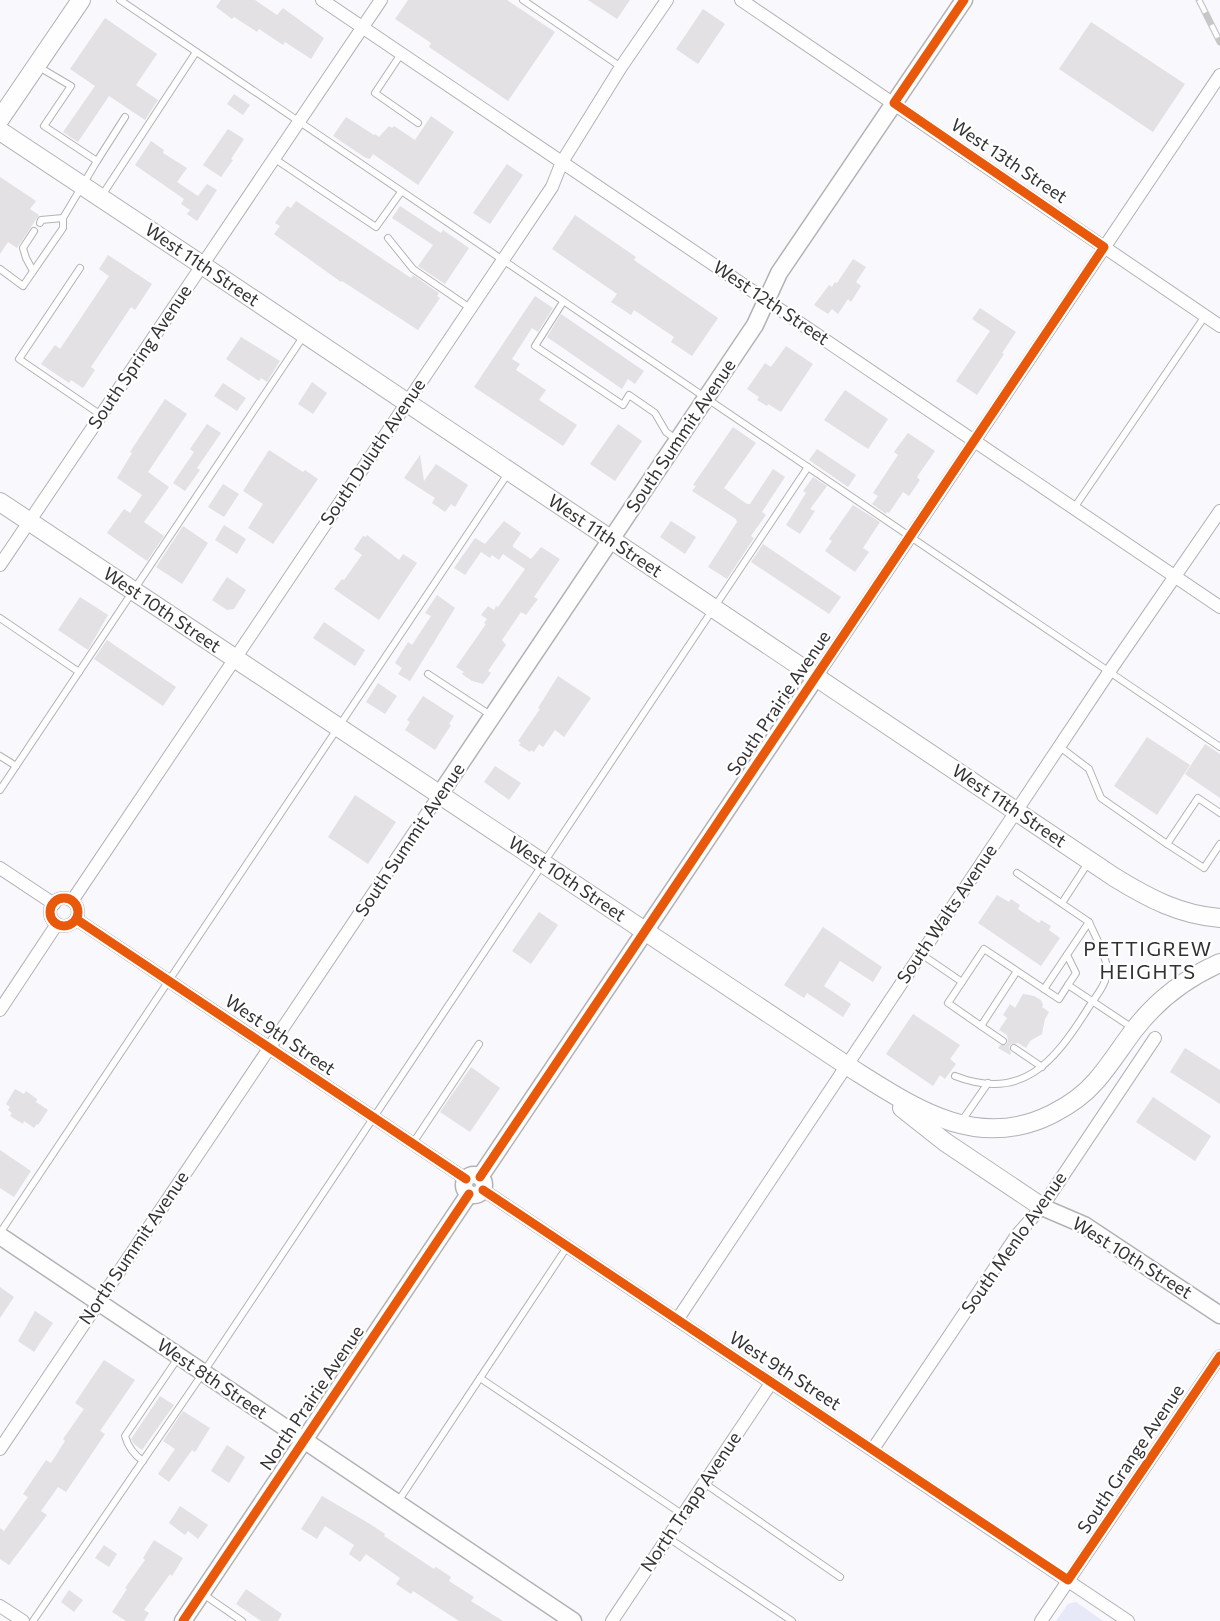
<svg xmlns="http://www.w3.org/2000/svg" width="1220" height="1621" viewBox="0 0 1220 1621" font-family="Commissioner,sans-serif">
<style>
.green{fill:#e7e8f8}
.building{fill:#e3e1e3}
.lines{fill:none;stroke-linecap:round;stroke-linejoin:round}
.lane-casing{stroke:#b3b3b6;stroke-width:8}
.street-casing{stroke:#b3b3b6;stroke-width:14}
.secondary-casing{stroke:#b3b3b6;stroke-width:19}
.primary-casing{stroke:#b3b3b6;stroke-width:20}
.lane{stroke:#fefeff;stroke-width:6}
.street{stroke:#fefeff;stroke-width:12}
.secondary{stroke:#fefeff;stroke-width:16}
.primary{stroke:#fefeff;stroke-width:18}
.rail-casing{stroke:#c7c7c7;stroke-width:7}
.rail{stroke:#fff;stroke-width:4.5;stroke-dasharray:14;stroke-linecap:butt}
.cycleway-casing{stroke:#fff;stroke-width:13}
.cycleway{stroke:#e8590c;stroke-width:9}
.labels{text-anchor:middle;stroke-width:4.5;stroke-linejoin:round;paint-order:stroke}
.street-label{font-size:18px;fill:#323235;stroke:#fff}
.neighbourhood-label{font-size:20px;letter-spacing:1.5px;fill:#323235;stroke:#fff}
</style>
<rect width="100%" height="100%" fill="#f8f8fd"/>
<polygon class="green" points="1076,1602 1103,1621 1056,1621 1068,1604"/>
<g class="building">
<polygon points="221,0 255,0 277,15 283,8 324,38 311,59 285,42 283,45 259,29 257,32 234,17 232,19 216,7"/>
<polygon points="408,0 507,0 555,32 508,101 429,47 431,43 395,19"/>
<polygon points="588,0 630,0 617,19"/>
<polygon points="703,9 725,24 698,64 676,49"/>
<polygon points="105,18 157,54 136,85 158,100 145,120 109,96 78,142 63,132 95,86 70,69"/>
<polygon points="1091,22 1185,84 1153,132 1059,69"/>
<polygon points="234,94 250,105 243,115 227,104"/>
<polygon points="431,116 454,132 418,185 373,154 370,159 366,158 333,136 346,117 374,135 375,134 379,137 389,126 392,128 394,126 415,140"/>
<polygon points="228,129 244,139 231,159 233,160 221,177 203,165"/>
<polygon points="151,141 164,150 163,153 187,168 177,182 198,196 207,184 217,190 197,221 187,214 190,210 181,204 184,199 135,165"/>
<polygon points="507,164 523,175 490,224 473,213"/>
<polygon points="0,177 36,201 30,209 39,215 17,248 8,242 0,254"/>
<polygon points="296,201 411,278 413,275 439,293 437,296 440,298 418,330 342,281 341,282 274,234 280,226 275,223 287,206 291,208"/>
<polygon points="400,206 441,233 443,230 469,248 445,284 418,266 433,245 392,218"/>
<polygon points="575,215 636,257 634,260 718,318 692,356 671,342 674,337 634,310 631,315 611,302 617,294 552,249"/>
<polygon points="108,255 152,284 135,310 131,307 91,367 95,370 83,388 71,380 69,383 41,364 55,345 60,349 109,276 99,269"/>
<polygon points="853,259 866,267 856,282 861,286 851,302 848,299 838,314 832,309 828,314 814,305 829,285 832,287 835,282 837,283"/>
<polygon points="535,296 553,308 538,332 532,328 512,359 520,364 516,370 546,390 539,400 577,425 563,446 474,387"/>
<polygon points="980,308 1016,332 1002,353 1004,354 977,395 956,381 990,331 972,319"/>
<polygon points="561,314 644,371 635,384 628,379 622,389 547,337"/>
<polygon points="241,337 280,361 267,382 261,378 259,381 226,359"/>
<polygon points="786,346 813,364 781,412 768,404 767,406 757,400 759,397 747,389 765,363 771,367"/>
<polygon points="312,382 327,393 313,414 298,404"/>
<polygon points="223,383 246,398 237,411 214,396"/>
<polygon points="845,390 888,419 868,449 824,420"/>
<polygon points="165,399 187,414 148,472 169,487 144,522 164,536 147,561 107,533 124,509 130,513 142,495 117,478 132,453 130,452"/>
<polygon points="207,424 221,433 197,468 200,470 185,491 173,483 194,452 190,449"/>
<polygon points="618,424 642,441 615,481 590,464"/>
<polygon points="733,427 756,443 724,488 747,504 750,504 773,469 785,477 762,512 766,515 751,536 754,538 727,579 708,567 737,522 736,519 692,491 696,486 693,485"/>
<polygon points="908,433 935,451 917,477 920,480 909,496 903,492 889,513 887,512 886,514 872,504 878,496 873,493 898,455 894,452"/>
<polygon points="817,449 856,475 848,487 809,460"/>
<polygon points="269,450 303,472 305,470 318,479 273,544 248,528 263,504 243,491"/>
<polygon points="420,455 424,481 436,464 468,485 455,507 451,504 445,512 432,503 435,498 404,478"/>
<polygon points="813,477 827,486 810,509 815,511 800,534 786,525 806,493 803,491"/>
<polygon points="223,484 239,494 224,517 208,507"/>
<polygon points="853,505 880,522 863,548 869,552 855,572 825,551 832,541 829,539"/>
<polygon points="504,521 521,533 513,545 513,547 531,559 541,547 560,559 534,597 538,599 526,615 521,612 502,640 506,645 488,671 491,673 483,684 472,681 462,674 464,672 456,667 486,624 484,623 487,619 481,615 488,606 494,610 496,606 498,607 525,569 503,554 499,560 492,555 490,558 481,552 465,575 454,568 475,538 485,544"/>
<polygon points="671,521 696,537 685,554 660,537"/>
<polygon points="224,525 246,539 237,554 215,540"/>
<polygon points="183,526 208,543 182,584 156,567"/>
<polygon points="367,535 399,560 403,554 417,563 379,620 334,589 342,579 344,580 362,555 354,549 363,536 366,537"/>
<polygon points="763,544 841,597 829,614 751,562"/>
<polygon points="227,577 246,590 234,609 227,610 212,600"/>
<polygon points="437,595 455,608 410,681 398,674 402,668 395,663 408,642 412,645 431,616 425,613"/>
<polygon points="80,597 108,615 88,650 58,630"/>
<polygon points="324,622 365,650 355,666 313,638"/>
<polygon points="107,640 176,687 163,706 94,659"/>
<polygon points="558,676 591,698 564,737 555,730 543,747 539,744 534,752 531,750 530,752 519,745 521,743 518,741 540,709 538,708"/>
<polygon points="378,683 397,696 385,714 366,702"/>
<polygon points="423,696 454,716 449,724 451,725 435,750 405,730 410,722 407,720"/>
<polygon points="1147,737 1190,765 1157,815 1114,786"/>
<polygon points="1205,744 1220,754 1220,798 1185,774"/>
<polygon points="495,766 521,783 509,800 484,782"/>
<polygon points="355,795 396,822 368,864 328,837"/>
<polygon points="997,895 1009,902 1011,899 1020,905 1018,909 1039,923 1041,920 1051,926 1049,930 1060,938 1041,966 978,923"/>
<polygon points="539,912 558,925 531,964 512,951"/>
<polygon points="823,927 882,967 873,982 840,961 824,986 851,1004 843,1017 807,993 804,998 784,985"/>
<polygon points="1023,994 1034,996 1041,1000 1043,1005 1042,1007 1049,1012 1045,1019 1042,1034 1030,1041 1026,1048 1018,1043 1011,1044 1009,1047 1011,1053 1010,1055 998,1048 1000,1045 1006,1045 1008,1041 1007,1035 999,1030 1007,1018 1003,1015 1010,1004 1015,1008"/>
<polygon points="913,1014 960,1045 950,1059 956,1064 945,1079 940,1075 933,1086 886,1054"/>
<polygon points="1185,1048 1220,1070 1220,1104 1170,1072"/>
<polygon points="471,1067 500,1088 470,1132 440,1112"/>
<polygon points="15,1089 24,1094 26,1091 37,1099 36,1102 48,1110 38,1125 37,1124 34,1128 24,1121 23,1124 10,1116 12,1113 8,1110 10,1107 6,1104"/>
<polygon points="1153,1097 1211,1136 1195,1161 1136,1122"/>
<polygon points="0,1150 31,1171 14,1197 0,1188"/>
<polygon points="0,1287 14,1297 0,1318"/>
<polygon points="35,1311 53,1323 34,1352 18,1341"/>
<polygon points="104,1360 135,1380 100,1431 105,1434 66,1492 58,1487 41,1511 47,1515 9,1565 0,1559 0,1528 4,1531 28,1497 23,1494 46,1460 51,1463 65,1441 63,1439 84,1409 75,1403"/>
<polygon points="160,1396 174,1405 142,1450 134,1444 131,1439"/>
<polygon points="183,1411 210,1428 195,1452 192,1450 169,1482 158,1474 175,1449 163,1441"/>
<polygon points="227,1445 245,1457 229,1483 211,1471"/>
<polygon points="322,1496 370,1524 385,1534 384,1536 434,1569 436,1567 451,1577 449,1581 474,1597 471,1601 503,1621 459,1621 413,1591 411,1594 396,1584 400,1578 366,1554 360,1562 349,1554 354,1545 325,1526 317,1539 301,1529"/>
<polygon points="180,1506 208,1525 198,1539 188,1531 185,1535 169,1523"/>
<polygon points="154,1540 183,1558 172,1576 170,1574 144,1610 149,1613 144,1621 126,1621 112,1612 127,1589 125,1588 145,1560 143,1558"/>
<polygon points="104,1545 117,1554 109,1567 95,1558"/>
<polygon points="246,1589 282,1614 278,1621 261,1621 236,1604"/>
<polygon points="69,1590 83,1600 74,1612 61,1602"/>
</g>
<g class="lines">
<defs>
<g id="lane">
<polyline points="120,0 1220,747"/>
<polyline points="523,0 621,67"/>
<polyline points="401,54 375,93 418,123"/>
<polyline points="39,67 71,86 44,126 97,161 125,117"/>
<polyline points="275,159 376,227 401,192"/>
<polyline points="101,197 196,52"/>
<polyline points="40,223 41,220 63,218"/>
<polyline points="388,238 413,269 470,308"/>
<polyline points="80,268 19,359 101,415"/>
<polyline points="0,269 23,286 63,228 63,218 97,161"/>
<polyline points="33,271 26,258 23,248 34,231"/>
<polyline points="563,302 535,346 623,405 629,395 655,413 666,432 677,440"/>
<polyline points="1074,508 1205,316"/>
<polyline points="0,618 79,672"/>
<polyline points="428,674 492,716"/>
<polyline points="1060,747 1089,769 1101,798 1167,844 1198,798 1220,813"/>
<polyline points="0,756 16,766"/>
<polyline points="0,790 303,337"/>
<polyline points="1167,844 1204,868 1220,844"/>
<polyline points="1017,873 1089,922 1044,989"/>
<polyline points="1062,903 1088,863"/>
<polyline points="921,954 962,982"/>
<polyline points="1067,955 1076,973 1068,985 1134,1029"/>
<polyline points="1017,971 981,1026 948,1003 984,949 1059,999 1068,985"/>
<polyline points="981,1026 1003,1041"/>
<polyline points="1014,1048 1042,1067"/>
<path d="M 955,1076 C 1022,1102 1054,1062 1087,1010 C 1094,998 1108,984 1107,969 C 1107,957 1094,934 1089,922"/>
<polyline points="961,1122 988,1083"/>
<polyline points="413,1143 479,1044"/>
<polyline points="0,1233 509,472"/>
<polyline points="480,1378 682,1514"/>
<path d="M 143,1461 C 133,1454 128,1447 125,1436 L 178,1358"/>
<polyline points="704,1483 840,1577"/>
<polyline points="397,1503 567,1247"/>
<polyline points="667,1537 792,1621"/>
<polyline points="203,1594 242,1621"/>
<polyline points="33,1621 203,1373 808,467"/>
</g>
<g id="street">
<polyline points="322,0 1220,607"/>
<polyline points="741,0 1220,326"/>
<polyline points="0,565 381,0"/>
<polyline points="816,677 1220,75"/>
<polyline points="0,868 54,904"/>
<circle cx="64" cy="912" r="14"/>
<polyline points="72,901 552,187 562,162 621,67 667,0"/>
<polyline points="76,919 466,1179"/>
<polyline points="0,1010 57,924"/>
<polyline points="483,1190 1128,1621"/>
<polyline points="677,1320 1109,672 1220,511"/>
<polyline points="0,1449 440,794"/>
<polyline points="873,1449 1017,1235 1042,1207 1155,1038"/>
<polyline points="0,1606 23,1621"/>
<polyline points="612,1621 771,1383"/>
<polyline points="1041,1621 1220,1356"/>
</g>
<g id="secondary">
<polyline points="440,794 755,325 779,273 964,0"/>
<circle cx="474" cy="1185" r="10"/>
<polyline points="480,1177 816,677"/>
<polyline points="1042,1207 1084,1225 1220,1315"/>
<polyline points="0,1236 573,1621"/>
<polyline points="183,1621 469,1194"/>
</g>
<g id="primary">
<polyline points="0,119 81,0"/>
<path d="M 0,131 L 202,265 L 1114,877 C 1148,898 1180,915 1220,918"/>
<path d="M 0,502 L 846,1065 C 910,1105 975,1153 1052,1114 C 1068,1106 1084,1095 1096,1081 C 1110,1065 1121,1047 1134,1030 C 1157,1000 1186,978 1220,963"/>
<polyline points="902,1108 945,1142 1042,1207"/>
</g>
</defs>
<use href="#lane" class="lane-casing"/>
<use href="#street" class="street-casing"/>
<use href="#secondary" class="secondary-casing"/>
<use href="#primary" class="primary-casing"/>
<use href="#lane" class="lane"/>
<use href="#street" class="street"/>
<use href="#secondary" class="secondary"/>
<use href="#primary" class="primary"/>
<defs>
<polyline id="rail" points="1199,0 1220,42"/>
</defs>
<use href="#rail" class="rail-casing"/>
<use href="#rail" class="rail"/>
<defs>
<g id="cycleway">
<circle cx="64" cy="912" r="14"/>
<polyline points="76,919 466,1179"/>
<polyline points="480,1177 1104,247 894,103 964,0"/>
<polyline points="483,1190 1068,1580 1220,1356"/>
<polyline points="183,1621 469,1194"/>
</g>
</defs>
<use href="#cycleway" class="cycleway-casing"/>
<use href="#cycleway" class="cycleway"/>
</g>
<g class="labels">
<g class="street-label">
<text transform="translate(1009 161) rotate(34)" y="6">West 13th Street</text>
<text transform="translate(202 265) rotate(34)" y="6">West 11th Street</text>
<text transform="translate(771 303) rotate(34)" y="6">West 12th Street</text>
<text transform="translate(140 357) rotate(-56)" y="6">South Spring Avenue</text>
<text transform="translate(681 436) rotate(-56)" y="6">South Summit Avenue</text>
<text transform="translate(373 452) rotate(-56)" y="6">South Duluth Avenue</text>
<text transform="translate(605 536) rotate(34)" y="6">West 11th Street</text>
<text transform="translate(162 610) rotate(34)" y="6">West 10th Street</text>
<text transform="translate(779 703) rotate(-56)" y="6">South Prairie Avenue</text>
<text transform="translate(1009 806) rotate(34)" y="6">West 11th Street</text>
<text transform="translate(410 840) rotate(-56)" y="6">South Summit Avenue</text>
<text transform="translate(567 879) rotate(34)" y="6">West 10th Street</text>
<text transform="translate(947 914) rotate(-56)" y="6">South Walts Avenue</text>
<text transform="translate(280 1035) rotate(34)" y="6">West 9th Street</text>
<text transform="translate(1014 1243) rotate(-55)" y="6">South Menlo Avenue</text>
<text transform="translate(134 1248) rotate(-56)" y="6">North Summit Avenue</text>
<text transform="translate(1132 1258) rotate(32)" y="6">West 10th Street</text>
<text transform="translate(785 1371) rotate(33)" y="6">West 9th Street</text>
<text transform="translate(212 1379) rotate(34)" y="6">West 8th Street</text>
<text transform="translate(312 1398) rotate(-56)" y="6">North Prairie Avenue</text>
<text transform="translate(1131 1459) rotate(-56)" y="6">South Grange Avenue</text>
<text transform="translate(691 1502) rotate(-56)" y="6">North Trapp Avenue</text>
</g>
<g class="neighbourhood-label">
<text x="1148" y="956">PETTIGREW<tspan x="1148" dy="23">HEIGHTS</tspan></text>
</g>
</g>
</svg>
